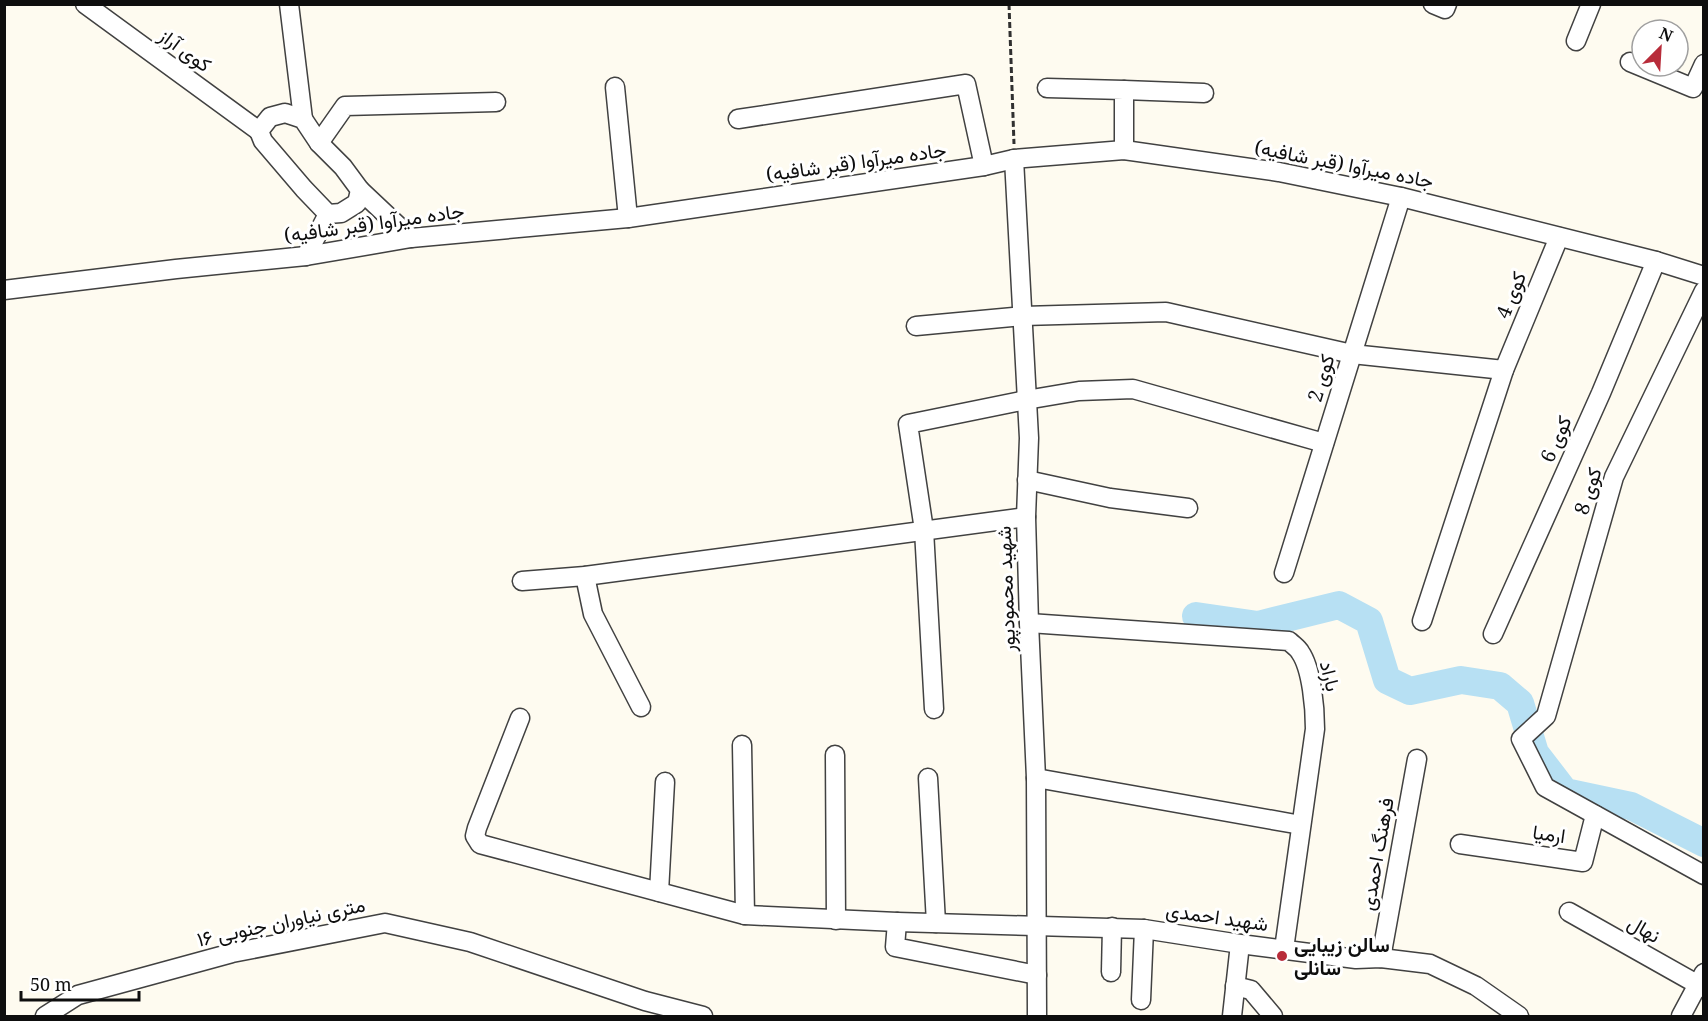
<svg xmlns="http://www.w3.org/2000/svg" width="1708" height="1021" viewBox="0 0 1708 1021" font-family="'Noto Serif',Vazirmatn,serif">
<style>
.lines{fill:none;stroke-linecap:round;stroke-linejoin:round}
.river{stroke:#b7e0f3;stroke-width:28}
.minor-casing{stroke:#414141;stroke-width:21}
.path{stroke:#303030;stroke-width:3;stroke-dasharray:6 3;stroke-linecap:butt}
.minor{stroke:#fff;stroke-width:18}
.poi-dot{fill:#b82c3a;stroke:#fff;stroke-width:2}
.labels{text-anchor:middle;stroke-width:6;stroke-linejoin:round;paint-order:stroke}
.street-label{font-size:20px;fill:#0e0e0e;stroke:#fff}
.poi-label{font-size:20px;font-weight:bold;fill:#0e0e0e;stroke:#fff;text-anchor:start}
</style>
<rect width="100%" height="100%" fill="#fefbf0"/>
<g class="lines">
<polyline class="river" points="1196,616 1258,625 1339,605 1369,621 1387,680 1410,691 1461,680 1500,686 1520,703 1535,753 1565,792 1631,806 1704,843"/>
<defs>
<g id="minor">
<polyline points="85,4 259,131"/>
<polyline points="289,4 303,119"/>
<polyline points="1433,4 1445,9 1447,4"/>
<polyline points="1576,41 1591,4"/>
<polyline points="1630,62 1693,88 1704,64"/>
<polyline points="615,87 628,218"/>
<polyline points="1047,88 1124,90 1124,150"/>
<polyline points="1124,90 1204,93"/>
<polygon points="285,113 303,119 319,143 343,167 360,190 357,203 341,213 328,214 304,189 263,141 259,131 270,117"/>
<polyline points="738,119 966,84 984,166"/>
<polyline points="319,143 345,106 496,102"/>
<polyline points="1014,159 1029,438 1026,517 1029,623 1036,778 1037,1016"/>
<polyline points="360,190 411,238"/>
<polyline points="306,256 328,214"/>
<polyline points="4,290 176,269 306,256 411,238 628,218 984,166 1014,159 1124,150 1279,172 1401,197 1656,261 1704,276"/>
<polyline points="1704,291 1614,477 1546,716 1521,739 1545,787 1704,875"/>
<polyline points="916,326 1023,316 1166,312 1352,354 1504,370"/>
<polyline points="1027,480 1110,498 1188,508"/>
<polyline points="1284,573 1401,197"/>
<polyline points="585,576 593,614 641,707"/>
<polyline points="522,581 585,576 1026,517"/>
<polyline points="1422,621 1504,370 1559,237"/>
<path d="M 1029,623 L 1289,641 C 1293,645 1298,648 1300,652 C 1312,669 1315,709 1315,729 L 1284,949"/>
<polyline points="1493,634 1601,393 1656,261"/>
<polyline points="934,709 924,530 908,424 1026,400 1079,391 1133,389 1324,443"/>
<polyline points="520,718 477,828 475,836 480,844 745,915 897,922 1144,929 1240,944 1356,959 1381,958 1430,964 1476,986 1519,1016"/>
<polyline points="742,745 745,915"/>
<polyline points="835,755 836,920"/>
<polyline points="928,778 936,923"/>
<polyline points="1036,778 1301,825"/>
<polyline points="1460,844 1583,862 1595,815"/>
<polyline points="659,892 665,782"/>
<polyline points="1569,912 1704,988"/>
<polyline points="897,922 895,947 1037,975"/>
<polyline points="1381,958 1417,759"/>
<polyline points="1111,972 1112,927"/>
<polyline points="1235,986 1251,990 1273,1016"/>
<polyline points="1141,1000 1144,929"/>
<polyline points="45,1016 78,995 232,953 385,923 470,942 645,1001 703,1016"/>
<polyline points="1232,1016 1240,944"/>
<polyline points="1681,1016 1704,973"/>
</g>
</defs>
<use href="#minor" class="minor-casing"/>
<polyline class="path" points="1009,4 1014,144"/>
<use href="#minor" class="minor"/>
</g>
<circle class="poi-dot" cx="1282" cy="956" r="6"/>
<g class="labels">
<g class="street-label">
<text transform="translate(185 50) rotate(36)" y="7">کوی آراز</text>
<text transform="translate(856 162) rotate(-8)" y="7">جاده میرآوا (قبر شافیه)</text>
<text transform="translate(1344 164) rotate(11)" y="7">جاده میرآوا (قبر شافیه)</text>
<text transform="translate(374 223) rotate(-8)" y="7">جاده میرآوا (قبر شافیه)</text>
<text transform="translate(1511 295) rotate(-68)" y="7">کوی 4</text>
<text transform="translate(1321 378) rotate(-73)" y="7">کوی 2</text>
<text transform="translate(1556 439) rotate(-66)" y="7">کوی 6</text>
<text transform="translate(1588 491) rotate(-72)" y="7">کوی 8</text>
<text transform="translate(1006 589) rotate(-92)" y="7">شهید محمودپور</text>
<text transform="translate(1330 676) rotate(76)" y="7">باراد</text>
<text transform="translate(1549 834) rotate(8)" y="7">ارمیا</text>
<text transform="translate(1377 854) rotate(-80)" y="7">فرهنگ احمدی</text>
<text transform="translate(1217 917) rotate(8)" y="7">شهید احمدی</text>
<text transform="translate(281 922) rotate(-12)" y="7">۱۶ متری نیاوران جنوبی</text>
<text transform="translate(1644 929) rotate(30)" y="7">نهال</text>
</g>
<g class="poi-label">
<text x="1294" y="952">سالن زیبایی<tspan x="1294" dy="23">سانلی</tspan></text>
</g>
</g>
<rect width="1708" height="1021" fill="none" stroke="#0e0e0e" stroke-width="12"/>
<g transform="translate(1660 48) rotate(24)"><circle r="28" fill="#ffffff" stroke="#9f9f9f" stroke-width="1.5"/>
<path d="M0-4.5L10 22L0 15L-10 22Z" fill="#b82c3a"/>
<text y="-9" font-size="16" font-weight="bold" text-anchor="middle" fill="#0e0e0e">N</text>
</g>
<path d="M21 991v9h118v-9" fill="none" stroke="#0e0e0e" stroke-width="3"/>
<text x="30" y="991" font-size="18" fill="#0e0e0e" stroke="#ffffff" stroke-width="4.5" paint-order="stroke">50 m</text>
</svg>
